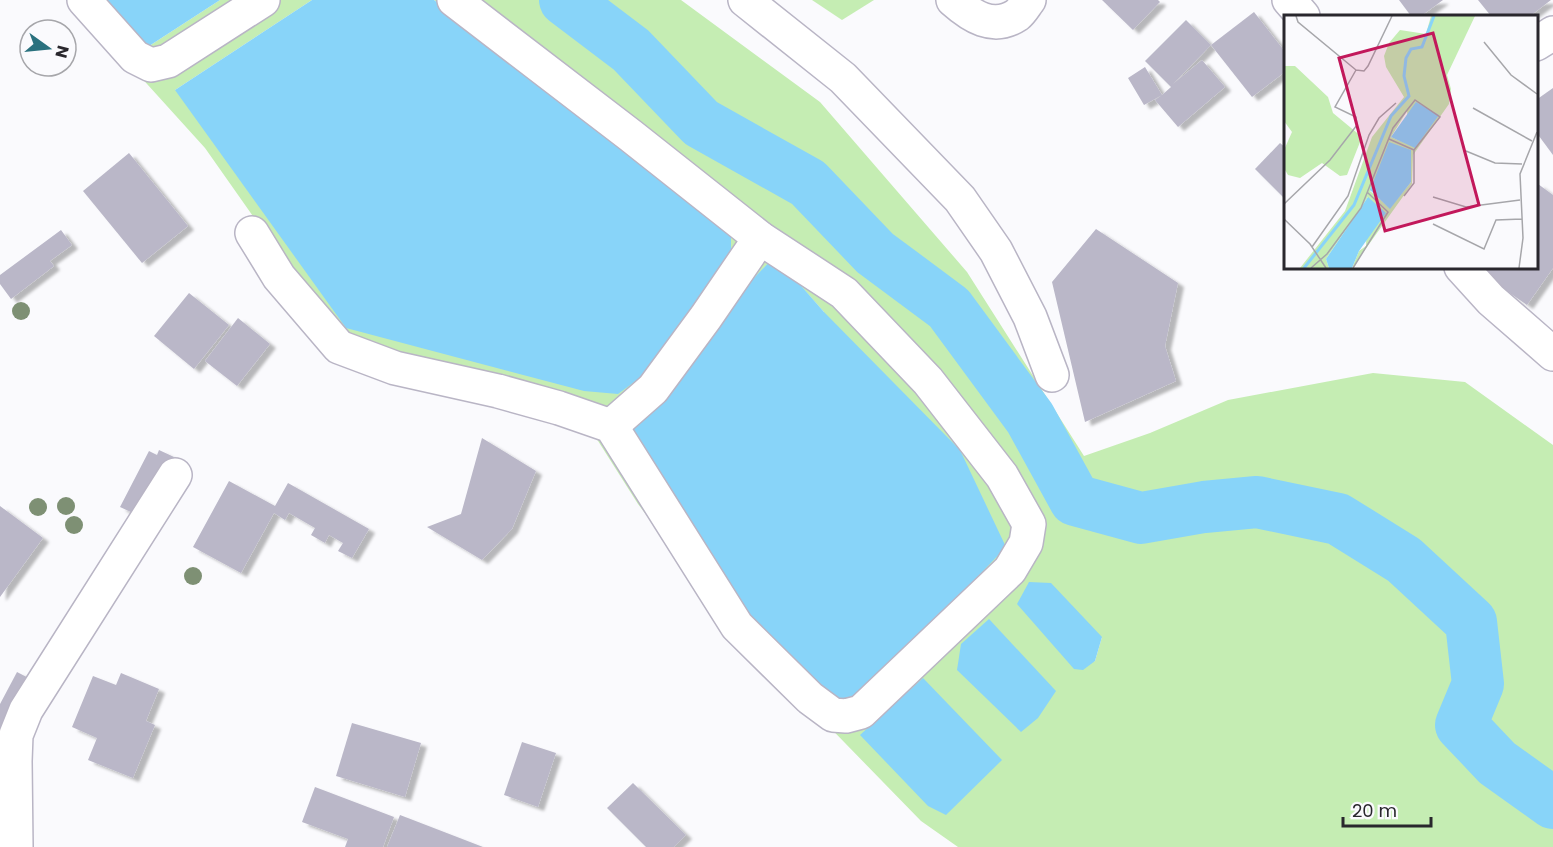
<svg xmlns="http://www.w3.org/2000/svg" width="1553" height="847" viewBox="0 0 1553 847" font-family="Poppins,sans-serif">
<style>
.green{fill:#c5edb3;fill-rule:evenodd}
.water{fill:#88d4f9}
.lines{fill:none;stroke-linecap:round;stroke-linejoin:round}
.river{stroke:#88d4f9;stroke-width:52}
.building{fill:#bab7c8;filter:url(#shadow)}
.street-casing{stroke:#b9b5c5;stroke-width:36}
.street{stroke:#fff;stroke-width:33}
.tree{fill:#7e9074}
.inset-river{fill:none;stroke:#88d4f9;stroke-width:3}
.inset-road{fill:none;stroke:#a6a6aa;stroke-width:1.5}
.view{fill:#c2185b;fill-opacity:0.15;stroke:#c2185b;stroke-width:3}
.inset-edge{fill:none;stroke:#29272d;stroke-width:3}
</style>
<defs>
<filter id="shadow"><feDropShadow dx="6" dy="4" stdDeviation="1.5" flood-color="#0004"/></filter>
</defs>
<rect width="100%" height="100%" fill="#fafafd"/>
<g class="green">
<path d="M 71,0 L 146,48 L 220,0 L 312,0 L 175,90 L 731,232 L 434,0 L 681,0 L 820,102 L 967,272 L 1084,456 L 1150,433 L 1228,400 L 1373,373 L 1465,382 L 1553,445 L 1553,847 L 958,847 L 921,821 L 730,625 L 638,504 L 574,403 L 423,363 L 331,327 L 205,148 ZM 775,257 L 824,312 L 734,299 ZM 1102,637 L 1095,661 L 1074,669 Z"/>
<polygon points="812,0 874,0 842,20"/>
</g>
<g class="water">
<polygon points="97,0 220,0 146,48"/>
<polygon points="312,0 434,0 731,232 731,260 649,371 618,394 584,391 346,328 175,90"/>
<polygon points="775,256 824,312 960,450 1006,547 851,710 744,626 626,435 734,299"/>
<polygon points="1029,582 1051,583 1102,637 1095,661 1083,670 1074,669 1017,604"/>
<polygon points="989,619 1056,691 1038,718 1021,732 957,670 961,644"/>
<polygon points="923,678 1002,760 946,815 928,806 860,735"/>
</g>
<g class="lines">
<polyline class="river" points="565,0 631,50 701,123 808,183 875,253 949,308 1030,418 1075,500 1141,518 1204,507 1257,502 1338,519 1404,560 1471,622 1478,684 1461,725 1497,763 1553,803"/>
</g>
<g class="building">
<polygon points="1102,0 1158,0 1160,2 1133,30"/>
<polygon points="1399,0 1443,0 1421,16 1411,16"/>
<polygon points="1478,0 1551,0 1530,16 1491,16"/>
<polygon points="1254,12 1286,53 1286,71 1252,97 1211,45"/>
<polygon points="1186,20 1211,45 1173,84 1202,60 1225,87 1178,127 1155,100 1162,95 1144,105 1128,78 1145,67 1162,95 1171,87 1145,61"/>
<polygon points="1553,88 1553,155 1536,132 1536,100"/>
<polygon points="1280,143 1286,148 1286,200 1255,169"/>
<polygon points="129,153 188,226 142,263 83,191"/>
<polygon points="1538,184 1553,195 1553,268 1527,305 1478,271 1481,267 1536,267 1536,187"/>
<polygon points="1096,229 1178,283 1165,346 1176,381 1085,422 1052,282"/>
<polygon points="61,230 72,245 50,261 54,266 11,299 0,284 0,275"/>
<polygon points="189,293 229,325 194,369 154,336"/>
<polygon points="238,318 270,344 237,386 205,361"/>
<polygon points="482,438 536,471 512,529 482,560 427,527 461,514"/>
<polygon points="159,450 174,457 144,518 120,507 149,451 157,455"/>
<polygon points="229,481 275,506 288,483 369,529 352,558 338,551 343,543 329,535 325,543 311,535 315,528 289,513 285,520 274,513 241,573 193,547"/>
<polygon points="0,506 43,538 0,597"/>
<polygon points="17,672 42,685 0,767 0,704"/>
<polygon points="121,673 159,689 146,721 155,725 133,778 88,760 97,738 72,727 93,676 116,685"/>
<polygon points="352,723 421,743 405,797 336,776"/>
<polygon points="522,742 556,753 538,807 504,795"/>
<polygon points="633,783 686,835 674,847 646,847 607,808"/>
<polygon points="315,787 394,817 383,847 345,847 348,839 302,822"/>
<polygon points="400,815 483,847 387,847"/>
</g>
<g class="lines">
<defs>
<g id="street">
<polyline points="84,0 135,57 151,65 168,61 263,0"/>
<polyline points="745,0 843,78 960,199 996,251 1030,317 1052,375"/>
<path d="M 953,0 C 971,16 993,31 1017,15 C 1022,11 1025,5 1029,0"/>
<polyline points="1289,0 1303,16"/>
<polyline points="1536,44 1553,33"/>
<polyline points="252,233 279,277 339,347 395,368 498,391 559,408 611,426 737,626 810,698 833,715 846,716 861,712 1010,570 1026,543 1029,524 1002,476 928,381 844,293 760,238 630,135 454,0"/>
<polyline points="1461,267 1491,300 1553,354"/>
<polyline points="611,426 653,389 706,317 760,238"/>
<polyline points="16,847 15,761 16,735 26,710 175,475"/>
</g>
</defs>
<use href="#street" class="street-casing"/>
<use href="#street" class="street"/>
</g>
<g class="tree">
<circle cx="21" cy="311" r="9"/>
<circle cx="66" cy="506" r="9"/>
<circle cx="38" cy="507" r="9"/>
<circle cx="74" cy="525" r="9"/>
<circle cx="193" cy="576" r="9"/>
</g>
<g transform="translate(1284 15)">
<rect width="254" height="254" fill="#fafafd"/>
<path d="M 147,1 L 191,1 L 163,60 L 167,74 L 165,89 L 129,140 L 128,169 L 68,253 L 75,236 L 82,231 L 84,182 L 42,244 L 45,253 L 16,253 L 61,196 L 88,122 L 120,82 L 102,52 L 100,41 L 105,28 L 116,15 L 142,19 ZM 123,96 L 126,130 L 107,122 ZM 126,135 L 127,167 L 106,193 L 86,176 ZM 0,51 L 11,51 L 44,82 L 49,98 L 78,122 L 63,160 L 56,161 L 38,148 L 16,163 L 4,160 L 1,155 L 0,135 L 8,117 L 0,106 Z" fill="#c5edb3" fill-rule="evenodd"/>
<path d="M 132,87 L 155,100 L 131,133 L 107,122 ZM 105,127 L 127,135 L 127,167 L 106,194 L 86,175 ZM 84,182 L 102,198 L 75,236 L 68,253 L 45,253 L 42,244 Z" fill="#88d4f9"/>
<path class="inset-river" d="M 20,253 L 70,190 L 107,101 L 125,81 L 120,61 L 122,43 L 127,34 L 138,32 L 150,1"/>
<path class="inset-road" d="M 12,1 L 14,7 L 72,55M 200,27 L 227,60 L 253,79M 72,55 L 80,56 L 84,51 L 108,1M 189,93 L 248,126M 105,124 L 130,135M 182,136 L 211,148 L 238,149M 149,182 L 182,192 L 236,185M 0,189 L 46,145 L 73,110 L 72,102 L 51,92 L 72,55M 0,204 L 26,229 L 42,253M 149,209 L 200,234 L 212,205 L 238,204M 28,232 L 64,181 L 85,120 L 95,103 L 112,88M 27,253 L 43,239 L 77,193 L 109,113 L 131,85 L 156,102 L 130,135 L 130,168 L 120,181M 69,253 L 104,197 L 83,177M 235,253 L 239,223 L 236,159 L 253,117"/>
<path class="view" d="M 149,18 L 195,190 L 101,216 L 55,43 Z"/>
<rect width="254" height="254" class="inset-edge"/>
</g>
<g transform="translate(48 48) rotate(105)"><circle r="28" fill="#fafafd" stroke="#a6a6aa" stroke-width="1.5"/>
<path d="M0-4.5L10 22L0 15L-10 22Z" fill="#2a717e"/>
<text y="-9" font-size="16" font-weight="bold" text-anchor="middle" fill="#29272d">N</text>
</g>
<path d="M1343 817v9h88v-9" fill="none" stroke="#29272d" stroke-width="3"/>
<text x="1352" y="817" font-size="18" fill="#29272d" stroke="#fafafd" stroke-width="4.5" paint-order="stroke">20 m</text>
</svg>
